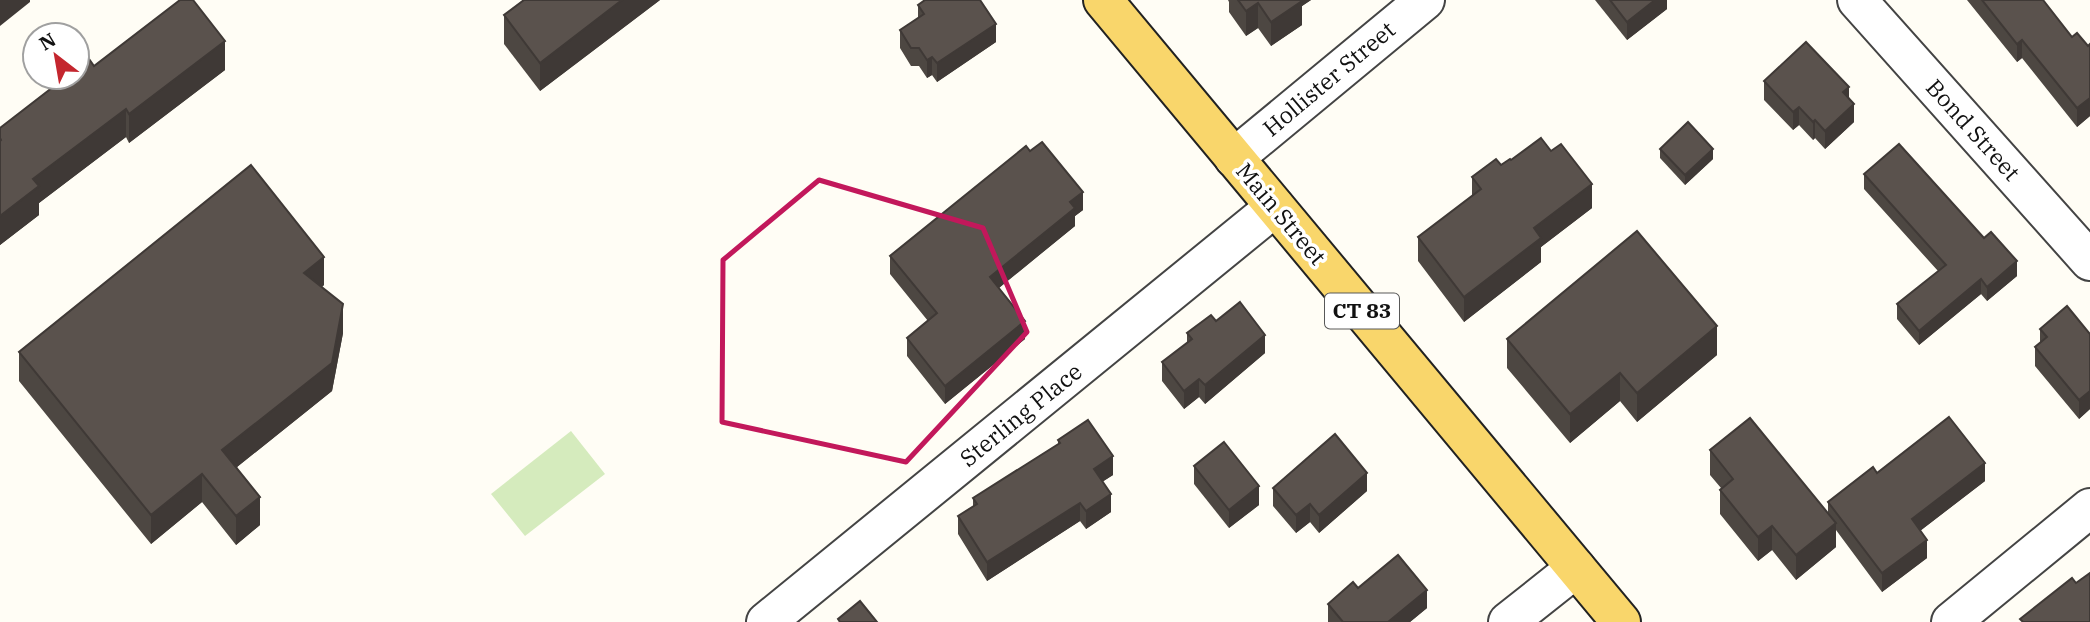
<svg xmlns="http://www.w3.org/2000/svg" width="2090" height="622" viewBox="0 0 2090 622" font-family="'IBM Plex Serif',serif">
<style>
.green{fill:#d5ebbd}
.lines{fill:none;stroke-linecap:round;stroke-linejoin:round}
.minor-casing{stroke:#444;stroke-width:42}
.major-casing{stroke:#222;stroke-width:42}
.minor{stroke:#fff;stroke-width:38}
.major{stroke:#f9d66b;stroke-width:38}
.wall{fill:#4d4742}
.shaded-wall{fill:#3f3936}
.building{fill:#5a524d;stroke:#3f3936;stroke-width:2}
.marked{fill:none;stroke:#c2185b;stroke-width:5;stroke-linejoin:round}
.labels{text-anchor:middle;stroke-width:7;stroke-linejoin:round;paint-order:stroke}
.shield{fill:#fff;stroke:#585858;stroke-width:2}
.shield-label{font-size:21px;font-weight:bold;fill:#111}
.street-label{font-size:23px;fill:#111;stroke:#fff}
</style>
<rect width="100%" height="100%" fill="#fffdf5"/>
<polygon class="green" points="571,431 605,474 525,536 491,494"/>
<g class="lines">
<defs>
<g id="minor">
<polyline points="1857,0 2090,261"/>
<polyline points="1234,158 1425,0"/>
<polyline points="766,622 1275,207"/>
<polyline points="1508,622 1576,568"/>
<polyline points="1951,622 2090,508"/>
</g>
<polyline id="major" points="1103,0 1621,622"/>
</defs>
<use href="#minor" class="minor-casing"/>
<use href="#major" class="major-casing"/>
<use href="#minor" class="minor"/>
<use href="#major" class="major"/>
</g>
<g class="wall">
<polygon points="660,0 540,91 504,44 504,15"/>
<polygon points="1228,0 1311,0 1302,6 1302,25 1271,46 1258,28 1246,36 1229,12 1229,2"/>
<polygon points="1595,0 1667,0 1667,9 1627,40"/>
<polygon points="1967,0 2043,0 2072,37 2088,46 2090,44 2090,116 2077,127 2022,58 2017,62"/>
<polygon points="918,5 996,42 937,82 932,75 927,78 919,66 911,66 900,48 900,30 918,18"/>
<polygon points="94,66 225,70 129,143 126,137 39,203 39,215 0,245 0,128"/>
<polygon points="1764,81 1849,97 1854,122 1825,149 1815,138 1813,140 1799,125 1793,130 1764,100"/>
<polygon points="1660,149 1713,159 1685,185 1660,158"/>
<polygon points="1030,151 1083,210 1075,216 1075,226 999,288 1025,339 945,404 907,356 907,338 928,321 890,274 890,256"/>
<polygon points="1501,165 1592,208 1541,247 1541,262 1464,322 1418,261 1418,237 1472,196 1472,177"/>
<polygon points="1864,174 2017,276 1987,301 1981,294 1919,345 1897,319 1897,304 1938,271 1864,189"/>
<polygon points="324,285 322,287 343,333 332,391 237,467 260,525 236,545 202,502 151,544 19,381 19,352"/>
<polygon points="1216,321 1265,353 1205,404 1199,397 1184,409 1162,381 1162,362 1187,343 1187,333"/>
<polygon points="2040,329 2090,334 2090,409 2079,419 2035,366 2035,347 2040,343"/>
<polygon points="1507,339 1717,355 1637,422 1620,401 1570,443 1507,368"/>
<polygon points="1058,440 1113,475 1102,482 1111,512 1086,529 1080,521 987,581 958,534 958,516 973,506 973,498 1058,444"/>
<polygon points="1710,450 1828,513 1828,502 1877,473 1985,481 1920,531 1927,558 1882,592 1836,530 1836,547 1796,580 1772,550 1758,561 1720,514 1720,490 1721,488 1710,475"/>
<polygon points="1194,466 1259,505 1229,528 1194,484"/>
<polygon points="1273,488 1367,491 1319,533 1310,522 1296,533 1273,506"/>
<polygon points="1358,588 1427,608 1410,622 1328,622 1328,604"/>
</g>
<g class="shaded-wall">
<polygon points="0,0 30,0 30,2 0,26"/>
<polygon points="622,0 660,0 540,91 540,63"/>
<polygon points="1293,0 1311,0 1302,6 1302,25 1271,46 1271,22"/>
<polygon points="1655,0 1667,0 1667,9 1627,40 1627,22"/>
<polygon points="1258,3 1258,28 1246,36 1246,11"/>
<polygon points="996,24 996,42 937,82 937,63"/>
<polygon points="2022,40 2022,58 2017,62 2017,44"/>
<polygon points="225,41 225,70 129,143 129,114"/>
<polygon points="932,57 932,75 927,78 927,60"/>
<polygon points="1849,87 1849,105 1843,92"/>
<polygon points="2090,98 2090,116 2077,127 2077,108"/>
<polygon points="1854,104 1854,122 1825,149 1825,131"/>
<polygon points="1799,107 1799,125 1793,130 1793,112"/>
<polygon points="126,109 126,137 39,203 39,215 0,245 0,216 33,179"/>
<polygon points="1815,120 1815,138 1813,140 1813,122"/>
<polygon points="1713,149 1713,159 1685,185 1685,175"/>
<polygon points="1592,184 1592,208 1541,247 1541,262 1464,322 1464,297 1534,228"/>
<polygon points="1083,192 1083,210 1075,216 1075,226 990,295 990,277 1070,202"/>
<polygon points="324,257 324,285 304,302 304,273"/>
<polygon points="2017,261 2017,276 1987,301 1987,287"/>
<polygon points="1981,279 1981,294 1919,345 1919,331"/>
<polygon points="343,304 343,333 332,391 222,479 222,450"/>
<polygon points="1025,321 1025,339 945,404 945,386"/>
<polygon points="1717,326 1717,355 1637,422 1637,393"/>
<polygon points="1265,335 1265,353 1205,404 1205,385"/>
<polygon points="1620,373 1620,401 1570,443 1570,414"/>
<polygon points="1199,379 1199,397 1184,409 1184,391"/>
<polygon points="2090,391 2090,409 2079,419 2079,400"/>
<polygon points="1113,456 1113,475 1094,487 1094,469"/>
<polygon points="1985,463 1985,481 1912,537 1912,519"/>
<polygon points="1367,473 1367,491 1319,533 1319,515"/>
<polygon points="202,474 202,502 151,544 151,515"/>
<polygon points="1259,486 1259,505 1229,528 1229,510"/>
<polygon points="1111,494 1111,512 1086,529 1086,511"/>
<polygon points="260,497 260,525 236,545 236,516"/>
<polygon points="1080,503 1080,521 987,581 987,562"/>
<polygon points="1310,504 1310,522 1296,533 1296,515"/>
<polygon points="1836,523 1836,547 1796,580 1796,555"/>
<polygon points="1772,526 1772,550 1758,561 1758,537"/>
<polygon points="1927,540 1927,558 1882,592 1882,573"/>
<polygon points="1427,590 1427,608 1410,622 1388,622"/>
</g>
<g class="building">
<polygon points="180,0 193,0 225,41 129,114 126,109 33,179 39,186 0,216 0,141 1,140 0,138 0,128 66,77 77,77 77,68 89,59 94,66"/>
<polygon points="524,0 622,0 540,63 504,15"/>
<polygon points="925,0 980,0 996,24 937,63 932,57 927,60 919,48 911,48 900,30 924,14 918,5"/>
<polygon points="1238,0 1302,0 1302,1 1271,22 1258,3 1246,11"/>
<polygon points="1610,0 1655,0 1627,22"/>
<polygon points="1982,0 2043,0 2072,37 2077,33 2088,46 2090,44 2090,98 2077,108 2022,40 2017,44"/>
<polygon points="1806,42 1849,87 1843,92 1854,104 1825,131 1815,120 1813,122 1799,107 1793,112 1764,81"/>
<polygon points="1688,122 1713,149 1685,175 1660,149"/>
<polygon points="1541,138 1551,151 1561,144 1592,184 1534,228 1541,238 1464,297 1418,237 1481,189 1472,177 1496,159 1501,165 1510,159 1511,160"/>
<polygon points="1042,142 1083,192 1070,202 1075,208 990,277 1025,321 945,386 907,338 937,313 890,256 1026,146 1030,151"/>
<polygon points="1899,144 1984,238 1991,232 2017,261 1987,287 1981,279 1919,331 1897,304 1946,265 1864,174"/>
<polygon points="251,165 324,257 304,273 343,304 332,363 222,450 260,497 236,516 202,474 151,515 19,352"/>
<polygon points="1637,231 1717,326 1637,393 1620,373 1570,414 1507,339"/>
<polygon points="1240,302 1265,335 1205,385 1199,379 1184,391 1162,362 1192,339 1187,333 1211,315 1216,321"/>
<polygon points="2067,306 2090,334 2090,391 2079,400 2035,347 2047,337 2040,329"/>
<polygon points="1949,417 1985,463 1912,519 1927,540 1882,573 1828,502 1873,467 1877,473"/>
<polygon points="1750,418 1836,523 1796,555 1772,526 1758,537 1720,490 1733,479 1710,450"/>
<polygon points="1088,420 1113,456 1094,469 1111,494 1086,511 1080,503 987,562 958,516 977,504 973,498 1060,443 1058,440"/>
<polygon points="1335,434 1367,473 1319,515 1310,504 1296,515 1273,488"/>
<polygon points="1224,442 1259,486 1229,510 1194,466"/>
<polygon points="1398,555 1427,590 1388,622 1343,622 1328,604 1353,582 1358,588"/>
<polygon points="2090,573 2090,622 2023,622 2020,619 2072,578 2076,583"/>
<polygon points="860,601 877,622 840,622 838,619"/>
</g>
<path class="marked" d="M 819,180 L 983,228 L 1027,332 L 906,462 L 722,422 L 723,260 Z"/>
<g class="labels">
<rect class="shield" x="1325" y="293.5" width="74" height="35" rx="5"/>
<g class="shield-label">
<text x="1362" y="318">CT 83</text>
</g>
<g class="street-label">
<text transform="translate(1329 79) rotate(-40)" y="8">Hollister Street</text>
<text transform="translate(1973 130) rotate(48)" y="8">Bond Street</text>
<text transform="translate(1281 214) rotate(50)" y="8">Main Street</text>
<text transform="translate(1021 415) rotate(-39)" y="8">Sterling Place</text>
</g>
</g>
<g transform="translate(56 56) rotate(329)"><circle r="33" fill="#ffffff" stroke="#a0a0a0" stroke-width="2"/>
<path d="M0-5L12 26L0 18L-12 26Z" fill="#c4262e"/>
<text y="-10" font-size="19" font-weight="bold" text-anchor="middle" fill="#111111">N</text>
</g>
</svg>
